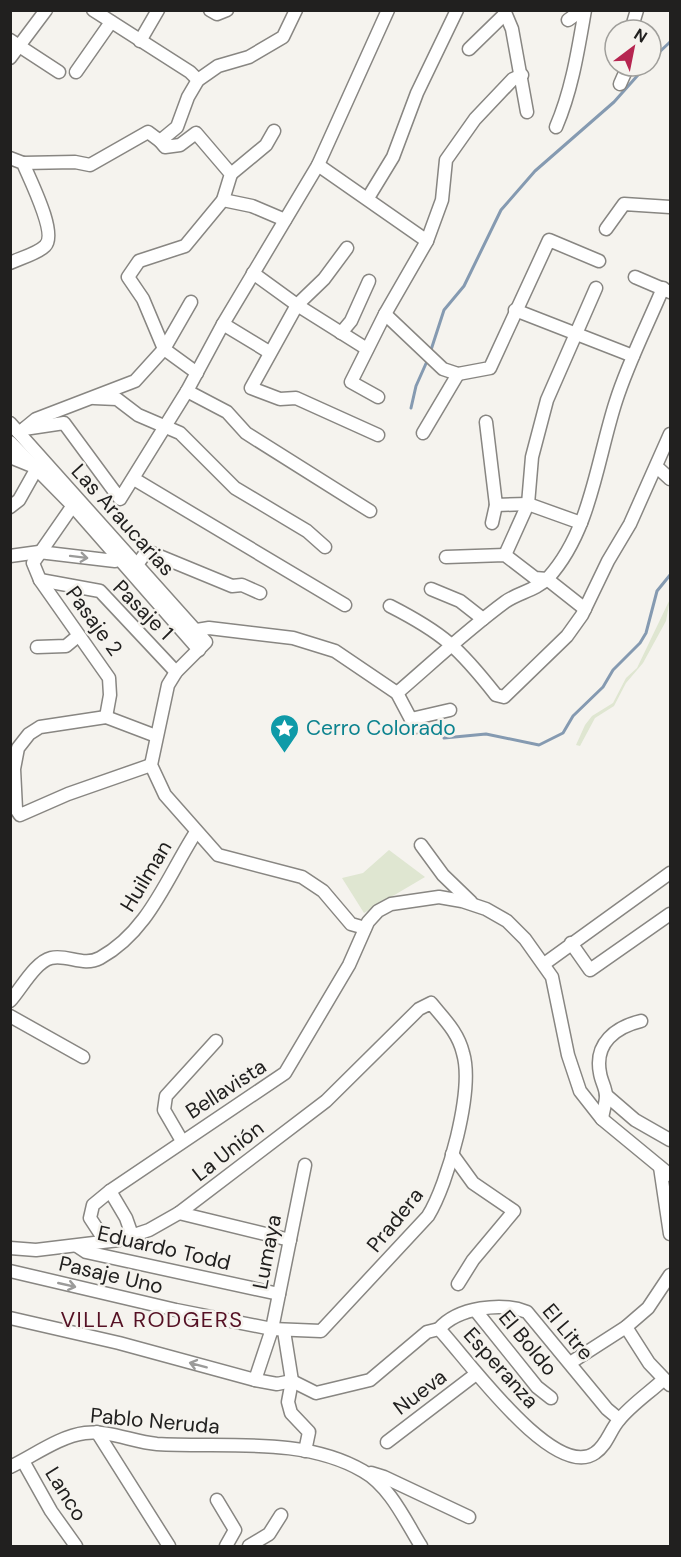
<svg xmlns="http://www.w3.org/2000/svg" width="681" height="1557" viewBox="0 0 681 1557" font-family="'DM Sans',sans-serif">
<style>
.green{fill:#dfe6d1}
.lines{fill:none;stroke-linecap:round;stroke-linejoin:round}
.stream{stroke:#859ab1;stroke-width:3}
.minor-casing{stroke:#888682;stroke-width:15}
.minor{stroke:#fff;stroke-width:12}
.oneway{stroke:#9b9b9a}
.labels{text-anchor:middle;stroke-width:5;stroke-linejoin:round;paint-order:stroke}
.street-label{font-size:21px;fill:#21201f;stroke:#f5f3ee}
.culture-label{font-size:21px;fill:#0d838f;stroke:#f5f3ee;text-anchor:start}
.neighbourhood-label{font-size:22px;letter-spacing:1.5px;fill:#551124;stroke:#f5f3ee}
</style>
<rect width="100%" height="100%" fill="#f5f3ee"/>
<g class="green">
<polygon points="670,599 666,621 643,663 626,683 614,706 595,718 580,746 576,745 585,725 592,716 613,703 626,678 637,668"/>
<polygon points="389,850 425,877 364,913 342,878 363,873"/>
</g>
<g class="lines">
<g class="stream">
<polyline points="651,60 670,42"/>
<polyline points="430,353 444,310 464,286 501,210 535,171 614,102 646,66"/>
<polyline points="411,408 416,386 428,359"/>
<polyline points="444,738 486,734 539,745 563,733 573,716 603,687 613,670 640,643 646,633 657,591 670,575"/>
</g>
<defs>
<g id="minor">
<polyline points="93,10 190,72 198,80"/>
<polyline points="210,10 217,14 227,10"/>
<polyline points="504,10 512,29 527,112"/>
<polyline points="568,20 582,10"/>
<polyline points="631,30 637,10"/>
<polyline points="10,40 59,72"/>
<polyline points="140,41 158,10"/>
<polyline points="469,49 505,14"/>
<polyline points="10,58 46,10"/>
<polyline points="76,72 111,22"/>
<polyline points="620,84 628,66"/>
<path d="M 556,127 C 572,90 578,50 585,10"/>
<path d="M 10,158 L 23,163 C 29,178 58,234 45,246 C 37,254 20,258 10,263"/>
<polyline points="23,163 75,162 90,165 148,132 160,141"/>
<polyline points="318,165 427,241"/>
<polyline points="231,174 266,145 274,131"/>
<polyline points="368,198 393,157 417,93 457,10"/>
<polyline points="223,200 252,206 285,220"/>
<polyline points="606,229 624,204 670,207"/>
<polyline points="347,248 324,279 297,305 251,388 280,399 296,398 378,435"/>
<polyline points="253,273 297,305 367,349"/>
<polyline points="635,277 670,292"/>
<polyline points="515,310 633,356"/>
<polyline points="385,314 443,369 458,374 490,368 549,240 599,261"/>
<polyline points="223,324 269,352"/>
<polyline points="341,333 351,321 369,281"/>
<polyline points="197,373 164,349 143,299 128,277 139,261 185,246 223,200 231,174 196,133 180,145 165,147 160,141 177,127 188,97 198,80 218,66 249,57 283,37 296,10"/>
<polyline points="187,391 227,412 246,433 370,511"/>
<polyline points="378,397 351,382 385,314 427,241 442,200 446,160 475,119 513,79 522,75"/>
<polyline points="94,398 117,399 138,415 180,433 235,488 307,531 325,547"/>
<polyline points="486,422 496,505 528,504 581,523"/>
<polyline points="10,423 206,642 176,672 168,685 151,765 165,795 218,855 302,877 323,891 351,924 365,928"/>
<polyline points="25,428 36,419 135,381 164,349 191,302"/>
<polyline points="18,432 24,429 64,423 120,499 187,391 223,324 318,165 388,10"/>
<polyline points="423,433 458,374"/>
<polyline points="10,442 72,505 199,650"/>
<polyline points="10,457 37,468 19,500 10,507"/>
<polyline points="657,467 670,479"/>
<polyline points="134,479 345,605"/>
<polyline points="76,501 33,563 40,580 109,678 110,695 106,717"/>
<polyline points="492,523 496,505"/>
<polyline points="505,555 528,504 532,457 547,400 596,288"/>
<polyline points="10,556 39,552 115,561 119,558"/>
<polyline points="446,557 505,555 535,578 547,579 585,609"/>
<polyline points="136,566 147,551 232,586 242,585 260,593"/>
<polyline points="40,580 100,591 176,672"/>
<polyline points="431,589 460,601 483,619"/>
<path d="M 390,606 C 443,633 459,648 496,695 L 504,697 L 567,636 L 582,615 L 608,561 L 630,524 L 670,434"/>
<polyline points="197,630 209,628 293,638 335,651 397,693 415,727"/>
<polyline points="37,647 66,646 78,636"/>
<path d="M 397,693 C 433,662 467,630 505,602 C 519,592 535,591 548,578 C 591,531 597,459 616,401 C 628,363 647,326 663,288"/>
<polyline points="411,719 450,710"/>
<polyline points="151,765 68,794 20,815 16,809 14,769 18,748 29,734 40,727 106,717 156,736"/>
<polyline points="421,845 443,875 471,902"/>
<polyline points="571,943 590,970 670,914"/>
<polyline points="544,964 670,873"/>
<path d="M 10,1001 C 21,989 35,962 51,958 C 68,954 83,967 100,958 C 149,931 167,877 196,832"/>
<polyline points="10,1016 83,1057"/>
<polyline points="606,1095 635,1120 670,1140"/>
<path d="M 602,1119 C 603,1111 606,1103 606,1096 C 606,1088 601,1081 600,1073 C 594,1043 616,1027 641,1021"/>
<polyline points="182,1141 164,1110 166,1096 216,1041"/>
<polyline points="452,1154 473,1183 514,1211 473,1260 458,1284"/>
<polyline points="660,1167 670,1234"/>
<polyline points="110,1191 126,1218 132,1235"/>
<polyline points="179,1213 290,1240"/>
<polyline points="105,1241 90,1218 93,1205 110,1191 285,1073 349,965 368,922 378,911 391,904 439,897 462,901 486,909 507,921 525,939 552,977 568,1055 580,1091 602,1119 670,1175"/>
<polyline points="77,1246 86,1252 279,1294"/>
<path d="M 10,1248 L 36,1250 L 119,1240 L 149,1230 L 179,1213 L 326,1101 L 419,1009 L 431,1003 C 444,1019 458,1032 463,1053 C 474,1090 448,1184 428,1216 L 321,1331 L 272,1329 L 176,1310 L 10,1271"/>
<polyline points="476,1311 537,1387 551,1398"/>
<path d="M 10,1318 L 119,1343 L 255,1380 L 277,1384 L 292,1381 L 316,1393 L 370,1380 L 427,1332 L 439,1329 C 465,1356 554,1482 595,1453 C 607,1445 610,1430 619,1420 C 631,1405 649,1393 663,1380"/>
<polyline points="626,1327 649,1363 670,1385"/>
<path d="M 439,1329 C 458,1307 502,1302 527,1312 L 607,1409 L 619,1419"/>
<polyline points="284,1331 292,1381 288,1402 291,1413 309,1432 305,1451"/>
<polyline points="570,1363 626,1327 648,1308 670,1275"/>
<polyline points="255,1380 272,1329 305,1165"/>
<polyline points="97,1432 169,1546"/>
<polyline points="387,1442 476,1374"/>
<polyline points="23,1461 51,1511 76,1546"/>
<path d="M 10,1467 C 33,1456 60,1436 85,1433 C 109,1430 133,1442 157,1444 C 223,1448 303,1436 363,1471 C 390,1486 406,1522 421,1546"/>
<polyline points="371,1473 384,1477 469,1517"/>
<polyline points="217,1500 235,1530 226,1546"/>
<polyline points="249,1546 269,1534 281,1515"/>
</g>
</defs>
<use href="#minor" class="minor-casing"/>
<use href="#minor" class="minor"/>
</g>
<defs><path id="oneway-shaft" d="M-6 0H5M1.5-3L5.5 0L1.5 3" fill="none" stroke-width="1.6" stroke-linecap="round" stroke-linejoin="round" transform="scale(1.5)"/></defs>
<g class="oneway">
<use href="#oneway-shaft" transform="translate(79 557) rotate(7)"/>
<use href="#oneway-shaft" transform="translate(67 1285) rotate(13)"/>
<use href="#oneway-shaft" transform="translate(198 1365) rotate(-165)"/>
</g>
<defs>
<symbol id="sight-pin" viewBox="-11 -11 22 30"><path d="M0 17L-7.5 6A9.5 9.5 0 1 1 7.5 6Z" fill="#0f9aa8" stroke="#f5f3ee"/><path d="M0-6L1.8-2.2L6-1.7L2.9 1.2L3.7 5.4L0 3.3L-3.7 5.4L-2.9 1.2L-6-1.7L-1.8-2.2Z" fill="#fff"/></symbol>
</defs>
<g fill-rule="evenodd">
<use href="#sight-pin" x="268" y="712" width="33" height="45"/>
</g>
<g class="labels">
<g class="street-label">
<text transform="translate(123 520) rotate(48)" y="7">Las Araucarias</text>
<text transform="translate(143 610) rotate(45)" y="7">Pasaje 1</text>
<text transform="translate(94 621) rotate(54)" y="7">Pasaje 2</text>
<text transform="translate(146 876) rotate(-59)" y="7">Huilman</text>
<text transform="translate(226 1089) rotate(-33)" y="7">Bellavista</text>
<text transform="translate(228 1151) rotate(-38)" y="7">La Unión</text>
<text transform="translate(395 1220) rotate(-51)" y="7">Pradera</text>
<text transform="translate(164 1248) rotate(13)" y="7">Eduardo Todd</text>
<text transform="translate(267 1252) rotate(-79)" y="7">Lumaya</text>
<text transform="translate(111 1275) rotate(13)" y="7">Pasaje Uno</text>
<text transform="translate(568 1332) rotate(50)" y="7">El Litre</text>
<text transform="translate(528 1343) rotate(50)" y="7">El Boldo</text>
<text transform="translate(501 1368) rotate(48)" y="7">Esperanza</text>
<text transform="translate(420 1392) rotate(-37)" y="7">Nueva</text>
<text transform="translate(155 1421) rotate(5)" y="7">Pablo Neruda</text>
<text transform="translate(66 1494) rotate(58)" y="7">Lanco</text>
</g>
<g class="culture-label">
<text x="306" y="735">Cerro Colorado</text>
</g>
<g class="neighbourhood-label">
<text x="152" y="1327">VILLA RODGERS</text>
</g>
</g>
<rect width="681" height="1557" fill="none" stroke="#21201f" stroke-width="24"/>
<g transform="translate(633 48) rotate(32)"><circle r="28" fill="#f5f3ee" stroke="#a09f9b" stroke-width="1.5"/>
<path d="M0-4.5L10 22L0 15L-10 22Z" fill="#b62550"/>
<text y="-9" font-size="16" font-weight="bold" text-anchor="middle" fill="#21201f">N</text>
</g>
</svg>
